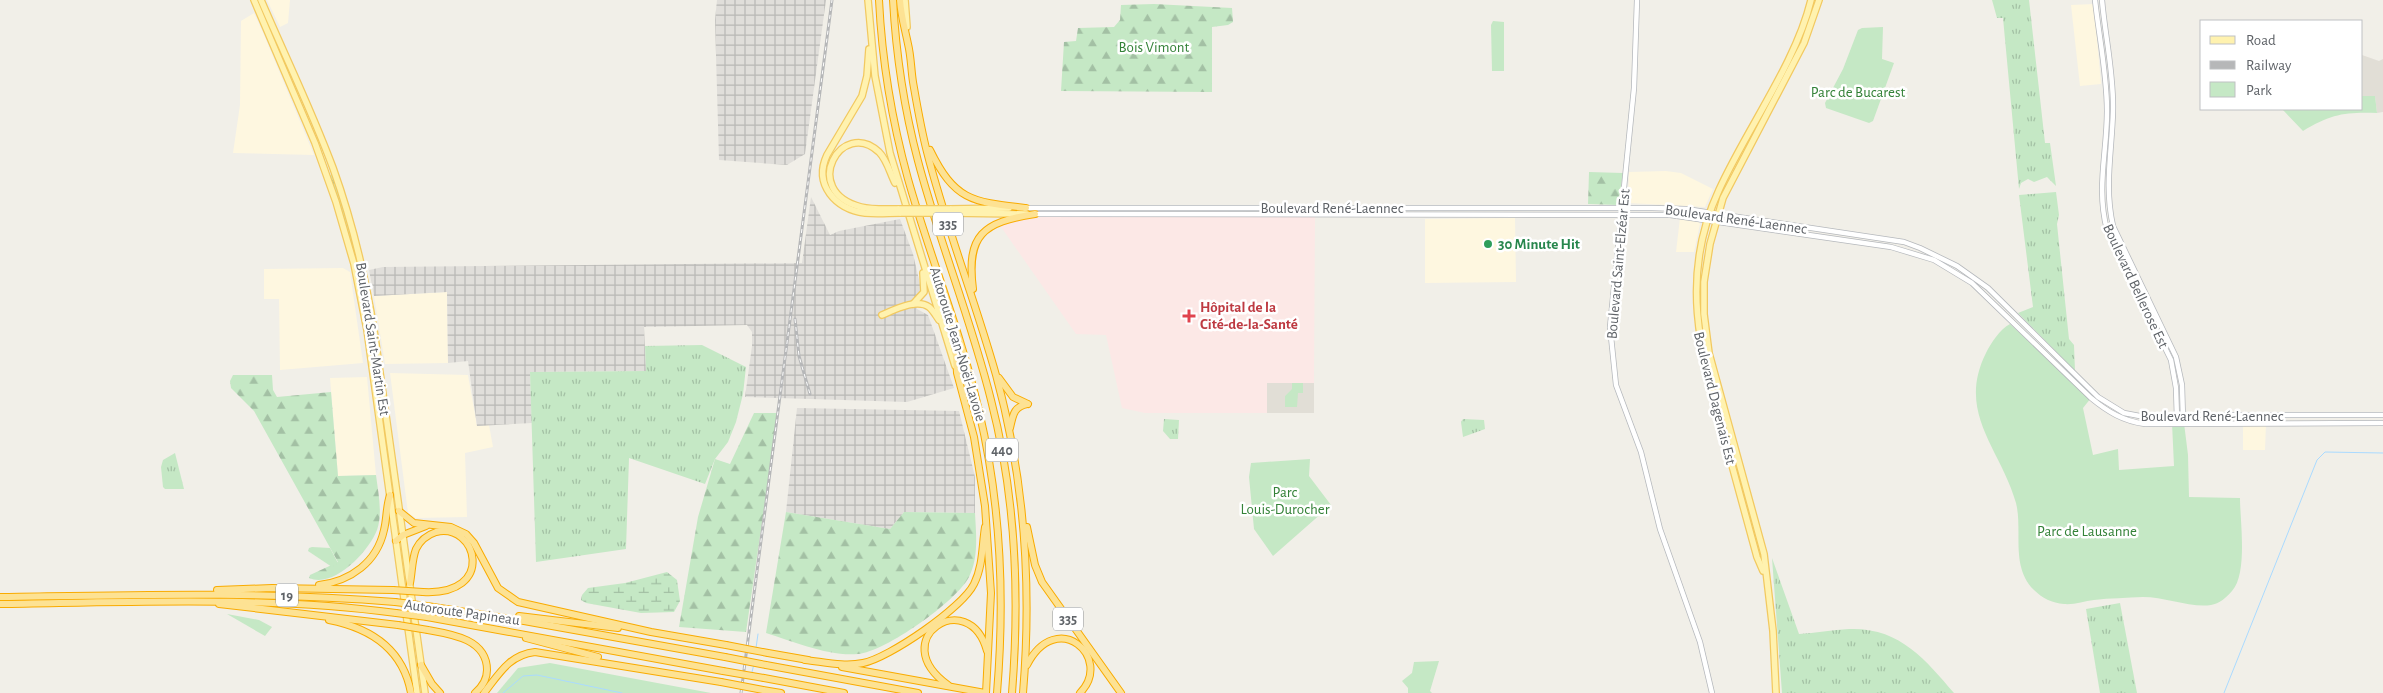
<svg xmlns="http://www.w3.org/2000/svg" width="2383" height="693" viewBox="0 0 2383 693" font-family="'Alegreya Sans',sans-serif">
<style>
.commercial{fill:#fef7e0}
.industrial{fill:url(#industrial-grid)}
.education{fill:#e1ded6}
.medical{fill:#fce8e6}
.grass{fill:url(#grass-tufts)}
.forest{fill:url(#forest-firs)}
.wetland{fill:url(#wetland-marsh)}
.park{fill:#c5e8c5}
.lines{fill:none;stroke-linecap:round;stroke-linejoin:round}
.stream{stroke:#aadaff;stroke-width:1}
.minor-casing{stroke:#b5b8bc;stroke-width:6}
.major-casing{stroke:#f2c960;stroke-width:8}
.highway-casing{stroke:#f9ab00;stroke-width:8}
.minor{stroke:#fff;stroke-width:4.5}
.major{stroke:#fff2af;stroke-width:5.5}
.highway{stroke:#fde293;stroke-width:6}
.rail-casing{stroke:#b6b7b8;stroke-width:3}
.rail{stroke:#fff;stroke-width:1;stroke-dasharray:4;stroke-linecap:butt}
.major-bridge-casing{stroke:#f2c960;stroke-width:8;stroke-linecap:butt}
.highway-bridge-casing{stroke:#f9ab00;stroke-width:8;stroke-linecap:butt}
.major-bridge{stroke:#fff2af;stroke-width:5.5}
.highway-bridge{stroke:#fde293;stroke-width:6}
.leisure-dot{fill:#2e9e5b;stroke:#fff;stroke-width:2}
.health-dot{fill:#e0444e;stroke:#fff;stroke-width:2}
.labels{text-anchor:middle;stroke-width:5;stroke-linejoin:round;paint-order:stroke}
.shield{fill:#fff;stroke:#8f9295;stroke-width:1}
.shield-label{font-size:14px;font-weight:bold;fill:#5f6368}
.park-label{font-size:15px;fill:#348238;stroke:#fff}
.street-label{font-size:15px;fill:#5f6368;stroke:#fff}
.leisure-label{font-size:15px;font-weight:bold;fill:#27864d;stroke:#fff;text-anchor:start}
.health-label{font-size:15px;font-weight:bold;fill:#be3a42;stroke:#fff;text-anchor:start}
</style>
<defs>
<pattern id="industrial-grid" width="8" height="8" patternUnits="userSpaceOnUse" patternTransform="scale(1.25)"><rect width="8" height="8" fill="#e0deda"/><path d="M0 4h8M4 0v8" fill="none" stroke="#b9b8b5"/></pattern>
<pattern id="grass-tufts" width="24" height="20" patternUnits="userSpaceOnUse" patternTransform="scale(1.25)"><rect width="24" height="20" fill="#c5e8c5"/><path d="M3 7l-1-3M5 7V3M7 7l1-3M15 17l-1-3M17 17v-4M19 17l1-3" fill="none" stroke="#a3c0a4"/></pattern>
<pattern id="forest-firs" width="22" height="20" patternUnits="userSpaceOnUse" patternTransform="scale(1.25)"><rect width="22" height="20" fill="#c5e8c5"/><path d="M5 1l3.5 6h-7zM16 11l3.5 6h-7z" fill="#a3c0a4"/></pattern>
<pattern id="wetland-marsh" width="20" height="14" patternUnits="userSpaceOnUse" patternTransform="scale(1.25)"><rect width="20" height="14" fill="#c5e8c5"/><path d="M1 5h8M5 5V1M11 12h8M15 12V8" fill="none" stroke="#a3c0a4"/></pattern>
</defs>
<rect width="100%" height="100%" fill="#f1efe8"/>
<g class="commercial">
<polygon points="267,0 290,0 288,23 280,27"/>
<polygon points="2094,4 2101,84 2080,86 2071,5"/>
<polygon points="254,13 264,35 314,155 233,153 240,105 241,21"/>
<polygon points="1666,171 1681,173 1713,189 1705,207 1628,203 1629,172"/>
<polygon points="1515,218 1516,282 1425,283 1425,219"/>
<polygon points="1680,218 1698,221 1700,224 1694,252 1676,252"/>
<polygon points="343,268 350,272 363,363 280,370 279,299 264,299 264,269"/>
<polygon points="447,292 448,363 385,364 374,296"/>
<polygon points="390,373 468,375 477,426 489,425 493,447 465,453 467,517 416,518 408,513"/>
<polygon points="367,377 376,475 338,476 330,378"/>
<polygon points="2243,424 2266,424 2265,450 2243,450"/>
</g>
<g class="industrial">
<polygon points="717,0 826,0 805,154 787,165 719,160 715,20"/>
<polygon points="811,197 830,235 839,231 900,219 913,254 920,284 921,289 914,300 917,309 928,315 954,388 907,402 745,397 752,346 752,332 747,325 644,327 646,371 530,372 532,423 477,426 468,361 448,363 447,292 374,296 369,270 383,267 802,263"/>
<polygon points="797,408 959,411 975,477 975,513 904,512 890,529 786,512"/>
</g>
<g class="education">
<polygon points="2362,55 2379,61 2383,59 2383,112 2377,113 2375,96 2362,96"/>
<rect x="1267" y="383" width="47" height="30"/>
</g>
<polygon class="medical" points="1043,217 1315,217 1314,383 1267,383 1267,413 1145,413 1122,408 1106,335 1076,334 999,224 1012,219"/>
<g class="grass">
<polygon points="1992,0 2029,0 2045,143 2050,143 2056,186 2047,177 2034,182 2028,179 2021,183 2019,189 2003,18 1997,18"/>
<path d="M 330,175 L 332,175 C 351,229 365,285 373,342 L 351,244 Z"/>
<polygon points="2056,192 2059,215 2057,224 2069,339 2074,345 2075,371 2018,313 2033,307 2019,195"/>
<polygon points="702,345 746,367 743,394 736,422 728,442 715,459 705,484 629,458 626,549 536,562 530,372 646,371 645,346"/>
<polygon points="1164,419 1179,420 1178,439 1170,439 1163,431"/>
<polygon points="1463,419 1484,420 1485,429 1463,437 1461,422"/>
<polygon points="175,453 184,489 165,489 163,487 161,467 163,460"/>
<path d="M 1772,558 L 1799,634 C 1815,633 1832,630 1849,629 C 1899,627 1925,659 1954,693 L 1782,693 Z"/>
<polygon points="2120,603 2137,693 2100,693 2086,609"/>
</g>
<g class="forest">
<polygon points="1154,4 1232,8 1233,22 1228,25 1212,27 1212,92 1061,91 1064,42 1076,41 1078,28 1114,27 1120,20 1121,5"/>
<polygon points="1589,172 1623,173 1618,205 1588,204"/>
<path d="M 233,375 L 272,375 L 273,390 L 277,397 L 331,392 L 338,476 L 376,475 C 378,492 383,513 377,530 C 369,551 334,589 309,578 L 310,575 L 338,562 L 254,411 L 231,388 L 230,381 Z"/>
<polygon points="754,413 778,413 746,632 679,627 698,517 715,459 730,464"/>
<path d="M 786,512 L 890,529 L 904,512 L 975,513 C 976,533 979,558 969,577 C 957,601 885,652 858,654 C 830,657 792,641 766,633 Z"/>
</g>
<polygon class="wetland" points="667,572 677,580 680,601 674,612 641,613 586,603 581,600 582,595 588,588 625,583"/>
<g class="park">
<polygon points="1493,21 1504,22 1504,71 1492,71 1491,25"/>
<polygon points="1883,27 1882,59 1894,63 1873,121 1869,123 1826,108 1825,103 1843,69 1858,30 1862,28"/>
<path d="M 2362,96 L 2375,96 L 2377,113 C 2345,112 2331,114 2303,131 L 2282,109 L 2362,109 Z"/>
<path d="M 2010,324 L 2091,398 L 2083,408 L 2093,455 L 2118,449 L 2119,470 L 2174,466 L 2172,423 L 2184,423 L 2188,455 L 2189,497 L 2240,498 C 2240,521 2248,573 2232,591 C 2227,597 2219,604 2211,605 C 2191,608 2165,597 2143,597 C 2127,598 2110,598 2094,600 C 2084,601 2074,605 2064,604 C 2052,603 2042,598 2034,590 C 2010,566 2023,531 2016,503 C 2001,449 1956,413 1986,353 C 1991,343 2000,329 2010,324 Z"/>
<polygon points="1292,383 1303,383 1303,393 1298,393 1297,407 1285,407 1285,396 1292,389"/>
<polygon points="1310,459 1309,476 1331,505 1273,556 1254,529 1249,477 1251,463"/>
<polygon points="312,547 330,548 338,563 332,567 308,551 309,548"/>
<polygon points="227,614 259,620 272,627 265,636"/>
<polygon points="1439,661 1430,691 1432,693 1408,693 1408,688 1402,681 1412,673 1414,662"/>
<polygon points="550,663 711,693 497,693 518,668"/>
</g>
<g class="lines">
<g class="stream">
<polyline points="756,648 758,634"/>
<polyline points="752,672 754,664"/>
<polyline points="503,693 523,676 537,675 622,693"/>
<polyline points="2224,693 2317,460 2325,452 2383,453"/>
</g>
<defs>
<g id="minor">
<polyline points="1637,0 1634,88 1610,327 1616,385 1641,452 1660,529 1700,642 1712,693"/>
<path d="M 2095,0 C 2099,37 2107,74 2107,111 C 2107,153 2096,188 2107,230 L 2171,360 L 2176,388 L 2177,419"/>
<path d="M 2102,0 C 2105,36 2114,74 2113,111 C 2112,151 2104,186 2113,226 L 2176,357 L 2182,385 L 2183,419"/>
<polyline points="1026,208 1652,208 1686,209 1725,215 1904,242 1920,248 1957,266 1988,288 2098,397 2124,413 2145,417 2159,417 2197,415 2383,415"/>
<path d="M 1035,214 L 1670,215 L 1891,247 L 1934,260 L 1972,283 L 2091,398 C 2108,412 2123,421 2145,424 L 2383,423"/>
</g>
<g id="major">
<polyline points="254,0 315,143 336,202 354,264 367,330 417,693"/>
<path d="M 261,0 C 285,56 312,111 333,168 C 352,221 365,275 374,330 L 425,693"/>
<polyline points="868,0 875,76 890,153 955,366"/>
<polyline points="905,0 907,27"/>
<path d="M 869,49 L 867,76 L 862,96 L 827,155 C 813,185 836,209 865,213 C 877,214 889,213 901,213"/>
<path d="M 895,183 C 890,173 887,160 879,152 C 842,117 799,191 861,207 C 873,210 887,209 899,209"/>
<polyline points="950,209 1009,208"/>
<polyline points="951,213 1027,214"/>
<polyline points="913,304 924,292 923,273"/>
<path d="M 882,315 C 894,310 917,298 929,307 C 933,310 936,316 939,320"/>
<path d="M 1763,571 L 1757,557 C 1746,516 1735,476 1724,436 C 1700,351 1679,276 1719,190 C 1746,130 1796,63 1811,0"/>
<polyline points="1776,693 1773,631 1764,554 1709,353 1704,314 1704,282 1710,244 1723,198 1804,43 1819,0"/>
</g>
<g id="highway">
<path d="M 879,0 C 882,61 892,121 908,179 C 930,257 961,332 979,411 C 1001,504 1005,597 997,693"/>
<path d="M 893,0 C 896,54 904,108 918,161 C 939,241 971,319 991,400 C 1016,497 1020,594 1012,693"/>
<path d="M 900,0 C 901,16 905,29 908,44 C 911,56 911,69 913,82 C 917,105 921,129 927,152 C 946,227 975,300 996,375 C 1025,480 1032,585 1023,693"/>
<path d="M 930,150 C 955,201 972,202 1026,208"/>
<path d="M 973,289 C 966,235 983,222 1035,214"/>
<polyline points="940,293 956,356 957,373 974,437 985,506 991,593 986,693"/>
<polyline points="999,378 1013,397 1028,404"/>
<path d="M 1010,428 C 1013,416 1013,407 1027,404"/>
<polyline points="399,511 414,523 451,527 466,534 474,543 498,588 518,602 651,632 726,645"/>
<polyline points="1027,527 1035,565 1042,582 1121,693"/>
<polyline points="396,541 403,535 426,526"/>
<path d="M 410,583 C 412,573 412,559 416,549 C 420,541 427,535 436,532 C 477,522 497,596 423,592"/>
<path d="M 319,585 C 351,581 377,562 384,530 C 387,518 386,507 390,495"/>
<polyline points="217,590 272,588 393,590"/>
<path d="M 0,597 C 132,595 263,591 395,602"/>
<path d="M 0,604 C 133,602 265,596 396,613"/>
<polyline points="219,604 398,625"/>
<polyline points="427,606 524,621 725,657"/>
<polyline points="519,616 618,628"/>
<polyline points="427,617 723,671"/>
<path d="M 329,620 C 370,628 403,649 411,693"/>
<path d="M 428,630 C 451,634 487,639 487,670 C 487,679 482,687 475,693"/>
<polyline points="526,638 598,657"/>
<polyline points="768,653 808,660"/>
<path d="M 805,660 C 824,662 844,667 863,663 C 889,658 962,608 974,584 C 983,566 982,546 985,527"/>
<polyline points="421,665 432,684 440,693"/>
<polyline points="766,665 918,693"/>
<path d="M 1027,665 C 1057,607 1114,658 1080,693"/>
<polyline points="842,667 985,693"/>
<polyline points="764,678 844,693"/>
<path d="M 948,685 C 884,639 969,585 987,651"/>
<polyline points="763,690 781,693"/>
<path d="M 484,693 C 499,674 509,655 535,652 L 721,682"/>
</g>
</defs>
<use href="#minor" class="minor-casing"/>
<use href="#major" class="major-casing"/>
<use href="#highway" class="highway-casing"/>
<use href="#minor" class="minor"/>
<use href="#major" class="major"/>
<use href="#highway" class="highway"/>
<defs>
<g id="rail">
<polyline points="795,319 799,356 810,394"/>
<polyline points="741,693 832,0"/>
</g>
</defs>
<use href="#rail" class="rail-casing"/>
<use href="#rail" class="rail"/>
<defs>
<g id="major-bridge">
<polyline points="899,209 950,209"/>
<polyline points="901,213 951,213"/>
</g>
<g id="highway-bridge">
<polyline points="393,590 423,592"/>
<polyline points="395,602 427,606"/>
<polyline points="396,613 427,617"/>
<polyline points="398,625 428,630"/>
<polyline points="726,645 768,653"/>
<polyline points="725,657 766,665"/>
<polyline points="723,671 764,678"/>
<polyline points="721,682 763,690"/>
</g>
</defs>
<use href="#major-bridge" class="major-bridge-casing"/>
<use href="#highway-bridge" class="highway-bridge-casing"/>
<use href="#major-bridge" class="major-bridge"/>
<use href="#highway-bridge" class="highway-bridge"/>
</g>
<circle class="leisure-dot" cx="1488" cy="244" r="5"/>
<path class="health-dot" d="M1186.5 308.5h5v5h5v5h-5v5h-5v-5h-5v-5h5z"/>
<g class="labels">
<g class="shield">
<rect x="933" y="212.5" width="30" height="23" rx="4"/>
<rect x="986" y="438.5" width="32" height="23" rx="4"/>
<rect x="276" y="583.5" width="22" height="23" rx="4"/>
<rect x="1053" y="607.5" width="30" height="23" rx="4"/>
</g>
<g class="shield-label">
<text x="948" y="229">335</text>
<text x="1002" y="455">440</text>
<text x="287" y="600">19</text>
<text x="1068" y="624">335</text>
</g>
<g class="park-label">
<text x="1154" y="52">Bois Vimont</text>
<text x="1858" y="97">Parc de Bucarest</text>
<text x="1285" y="497">Parc<tspan x="1285" dy="17">Louis-Durocher</tspan></text>
<text x="2087" y="536">Parc de Lausanne</text>
</g>
<g class="street-label">
<text x="1332" y="213">Boulevard René-Laennec</text>
<text transform="translate(1736 219) rotate(8)" y="5">Boulevard René-Laennec</text>
<text transform="translate(1618 264) rotate(-85)" y="5">Boulevard Saint-Elzéar Est</text>
<text transform="translate(2136 286) rotate(65)" y="5">Boulevard Bellerose Est</text>
<text transform="translate(373 339) rotate(81)" y="5">Boulevard Saint-Martin Est</text>
<text transform="translate(958 344) rotate(73)" y="5">Autoroute Jean-Noël-Lavoie</text>
<text transform="translate(1715 398) rotate(76)" y="5">Boulevard Dagenais Est</text>
<text x="2212" y="421">Boulevard René-Laennec</text>
<text transform="translate(462 612) rotate(8)" y="5">Autoroute Papineau</text>
</g>
<g class="leisure-label">
<text x="1498" y="249">30 Minute Hit</text>
</g>
<g class="health-label">
<text x="1200" y="312">Hôpital de la<tspan x="1200" dy="17">Cité-de-la-Santé</tspan></text>
</g>
</g>
<rect x="2200" y="20" width="162" height="90" fill="#ffffff" stroke="#bfc1c3"/>
<rect x="2210" y="36" width="25" height="8" fill="#fff2af" stroke="#bfc1c3"/>
<text x="2246" y="45" font-size="15" fill="#5f6368">Road</text>
<rect x="2210" y="61" width="25" height="8" fill="#b6b7b8" stroke="#bfc1c3"/>
<text x="2246" y="70" font-size="15" fill="#5f6368">Railway</text>
<rect x="2210" y="82" width="25" height="15" fill="#c5e8c5" stroke="#bfc1c3"/>
<text x="2246" y="95" font-size="15" fill="#5f6368">Park</text>
</svg>
